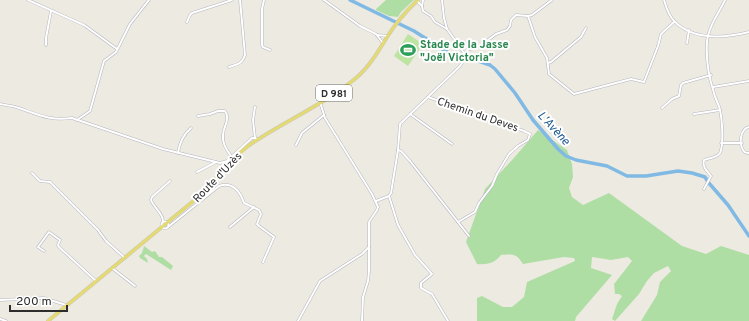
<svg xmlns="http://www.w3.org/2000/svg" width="749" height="321" viewBox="0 0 749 321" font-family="Overpass,sans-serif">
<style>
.green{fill:#afdea4}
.pitch{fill:#bde4a1}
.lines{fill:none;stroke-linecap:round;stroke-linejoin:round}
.river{stroke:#80bae4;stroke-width:3.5}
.minor-casing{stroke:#b5b5bf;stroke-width:3}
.major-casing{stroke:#c8c8c8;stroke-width:4}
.minor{stroke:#fff;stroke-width:2}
.major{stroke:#e4da70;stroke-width:3}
.labels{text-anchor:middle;stroke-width:4;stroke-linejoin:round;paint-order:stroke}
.shield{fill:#fff;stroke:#6c6c6c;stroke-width:1}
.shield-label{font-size:10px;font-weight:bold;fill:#2d2d2d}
.leisure-label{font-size:11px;font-weight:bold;fill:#27864d;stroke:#fff;text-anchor:start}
.street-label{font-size:11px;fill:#2d2d2d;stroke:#fff}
.water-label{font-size:12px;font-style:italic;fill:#1b5893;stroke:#fff}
</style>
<rect width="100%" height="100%" fill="#edeae2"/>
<g class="green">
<polygon points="386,0 414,0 401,12 398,17 389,16 376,10 376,9"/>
<path d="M 538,130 L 567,150 L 572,164 L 573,177 L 569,188 L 572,197 L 583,205 L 609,193 L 682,246 L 706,254 L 721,246 L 749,255 L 749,321 L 641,321 L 657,295 L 660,282 L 671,271 L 668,266 L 654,273 L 647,281 L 639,294 L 615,321 L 612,319 L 617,304 L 622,296 L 619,294 L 615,294 L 614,284 L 632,261 L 628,257 L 611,260 L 592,257 L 591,268 L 612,275 L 576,317 L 575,321 L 477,321 L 477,298 L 482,296 L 503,307 L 512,307 L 524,297 L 527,282 L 575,261 L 574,258 L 564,257 L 523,264 C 516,253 513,254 501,255 C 495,263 487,265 477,264 L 466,242 L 485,189 L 513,159 Z"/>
<polygon points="144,246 152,252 155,251 159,257 162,257 173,266 171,270 146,254 144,256 147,259 148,263 140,258 139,256 142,253"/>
</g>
<polygon class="pitch" points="408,34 423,44 408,66 394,56"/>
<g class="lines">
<polyline class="river" points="350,0 414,31 452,55 470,58 490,65 495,69 515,93 533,120 558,149 566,156 576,160 607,166 627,176 646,176 678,171 692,173 705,177 708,182 728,205 749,236"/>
<defs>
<g id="minor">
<polyline points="28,0 84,25 117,49"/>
<polyline points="264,0 262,9 262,45 263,47 270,50"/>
<polyline points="324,0 360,26 376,34 383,43"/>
<polyline points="442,0 444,18 447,29"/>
<path d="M 664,0 C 666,7 669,17 675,22 C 695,41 725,38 749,32"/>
<polyline points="417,1 422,6 423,11 431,16 435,22 447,29 464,53"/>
<polyline points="422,6 423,0"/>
<polyline points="528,16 535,37 547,58 549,74 574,94 631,79 644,82 658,46 661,34 674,22"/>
<polyline points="187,22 190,15 192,13 232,0"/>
<polyline points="377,35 388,36"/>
<polyline points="687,43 689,30"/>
<polyline points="46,45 46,38 51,11"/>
<polyline points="463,56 467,50 480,46 496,34 507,30 510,26 511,20 516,15 528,16 532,15 552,0"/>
<polyline points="548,63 551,62 581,37 586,28"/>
<path d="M 229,67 C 238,64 242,64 245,55 L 240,0"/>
<polyline points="713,87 749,81"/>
<polyline points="428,97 524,131 530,134 528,140 518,146 509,154 497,174 492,186 479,203 475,212 458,222"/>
<polyline points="320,102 325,118 372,194 378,207 377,210 369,222 369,271 368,281 363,297 362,321"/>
<path d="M 0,104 C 6,105 13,106 19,108 C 39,115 50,121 72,118 L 163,149 L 220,163 L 227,161 L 252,138 L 255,138 L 257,140"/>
<polyline points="662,108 672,99 679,96 681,85 683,83 711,75"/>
<polyline points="410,114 452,144"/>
<polyline points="694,114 720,110"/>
<path d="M 198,116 L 210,114 L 218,111 L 225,111 C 231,120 223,126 223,135 C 222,143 227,151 231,156"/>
<polyline points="77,120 90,111 104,61 116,52 130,24 149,0"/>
<path d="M 749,127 C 740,129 739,144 743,150 C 745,153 746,153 749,153"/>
<polyline points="255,138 253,120 255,107"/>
<polyline points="721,143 742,143"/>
<polyline points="296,145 302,133 324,115"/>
<polyline points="398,150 401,151 410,161 469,236"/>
<path d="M 178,153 C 180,142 183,135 191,128"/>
<polyline points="197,172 216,162"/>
<polyline points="32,173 40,181 50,182 98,230 106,241 125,258"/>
<path d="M 704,189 L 711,176 C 707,171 702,167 704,160 C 708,158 717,158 720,153 C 724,144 722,120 720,110 C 719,104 715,99 714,93 C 709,78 706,58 707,42 C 708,27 719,13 725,0"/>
<polyline points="389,196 398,225 415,255 432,274 421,283 421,288 432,294 448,321"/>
<polyline points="376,201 389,196 391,193 398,150 400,124 460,66 462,63"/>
<path d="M 163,221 C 163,213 154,208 151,200 L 152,197 L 170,181"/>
<circle cx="165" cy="225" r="3.5"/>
<path d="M 168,227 L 219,186 C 232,181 240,191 244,203 L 259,210 L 261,214 L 257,224 L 259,226 L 274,237 L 263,262"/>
<polyline points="230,227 254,207"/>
<polyline points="44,251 38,247 49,232 60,240 58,245 59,247 96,281"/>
<polyline points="112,268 135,286"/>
<polyline points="0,300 44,298 66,305"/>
<polyline points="0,319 6,321"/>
<polyline points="298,321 320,281 362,254 369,247"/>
</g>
<path id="major" d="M 48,321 L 197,198 C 215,182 228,161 248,146 C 282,122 324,105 356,78 C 369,67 378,52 387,37 C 396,23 406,11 418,0"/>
</defs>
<use href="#minor" class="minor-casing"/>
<use href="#major" class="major-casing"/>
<use href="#minor" class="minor"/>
<use href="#major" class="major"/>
</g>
<defs>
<symbol id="stadium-bare" viewBox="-9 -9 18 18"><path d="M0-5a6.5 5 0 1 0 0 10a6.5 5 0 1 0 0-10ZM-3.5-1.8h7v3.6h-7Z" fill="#2e9e5b" stroke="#fff" stroke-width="2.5" paint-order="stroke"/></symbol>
</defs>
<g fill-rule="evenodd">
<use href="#stadium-bare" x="397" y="39" width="22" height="22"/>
</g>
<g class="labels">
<rect class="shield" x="316" y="85" width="36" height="16" rx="3"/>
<g class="shield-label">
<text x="334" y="97">D 981</text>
</g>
<g class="leisure-label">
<text x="420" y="48">Stade de la Jasse<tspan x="420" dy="13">"Joël Victoria"</tspan></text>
</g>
<g class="street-label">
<text transform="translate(478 114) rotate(19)" y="4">Chemin du Deves</text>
<text transform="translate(217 177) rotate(-46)" y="4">Route d'Uzès</text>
</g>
<g class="water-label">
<text transform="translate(554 128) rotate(47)" y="4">L'Avène</text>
</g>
</g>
<path d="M10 305v6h57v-6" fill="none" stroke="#2d2d2d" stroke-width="2"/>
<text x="16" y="305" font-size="12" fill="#2d2d2d" stroke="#ffffff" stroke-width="3" paint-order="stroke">200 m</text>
</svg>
